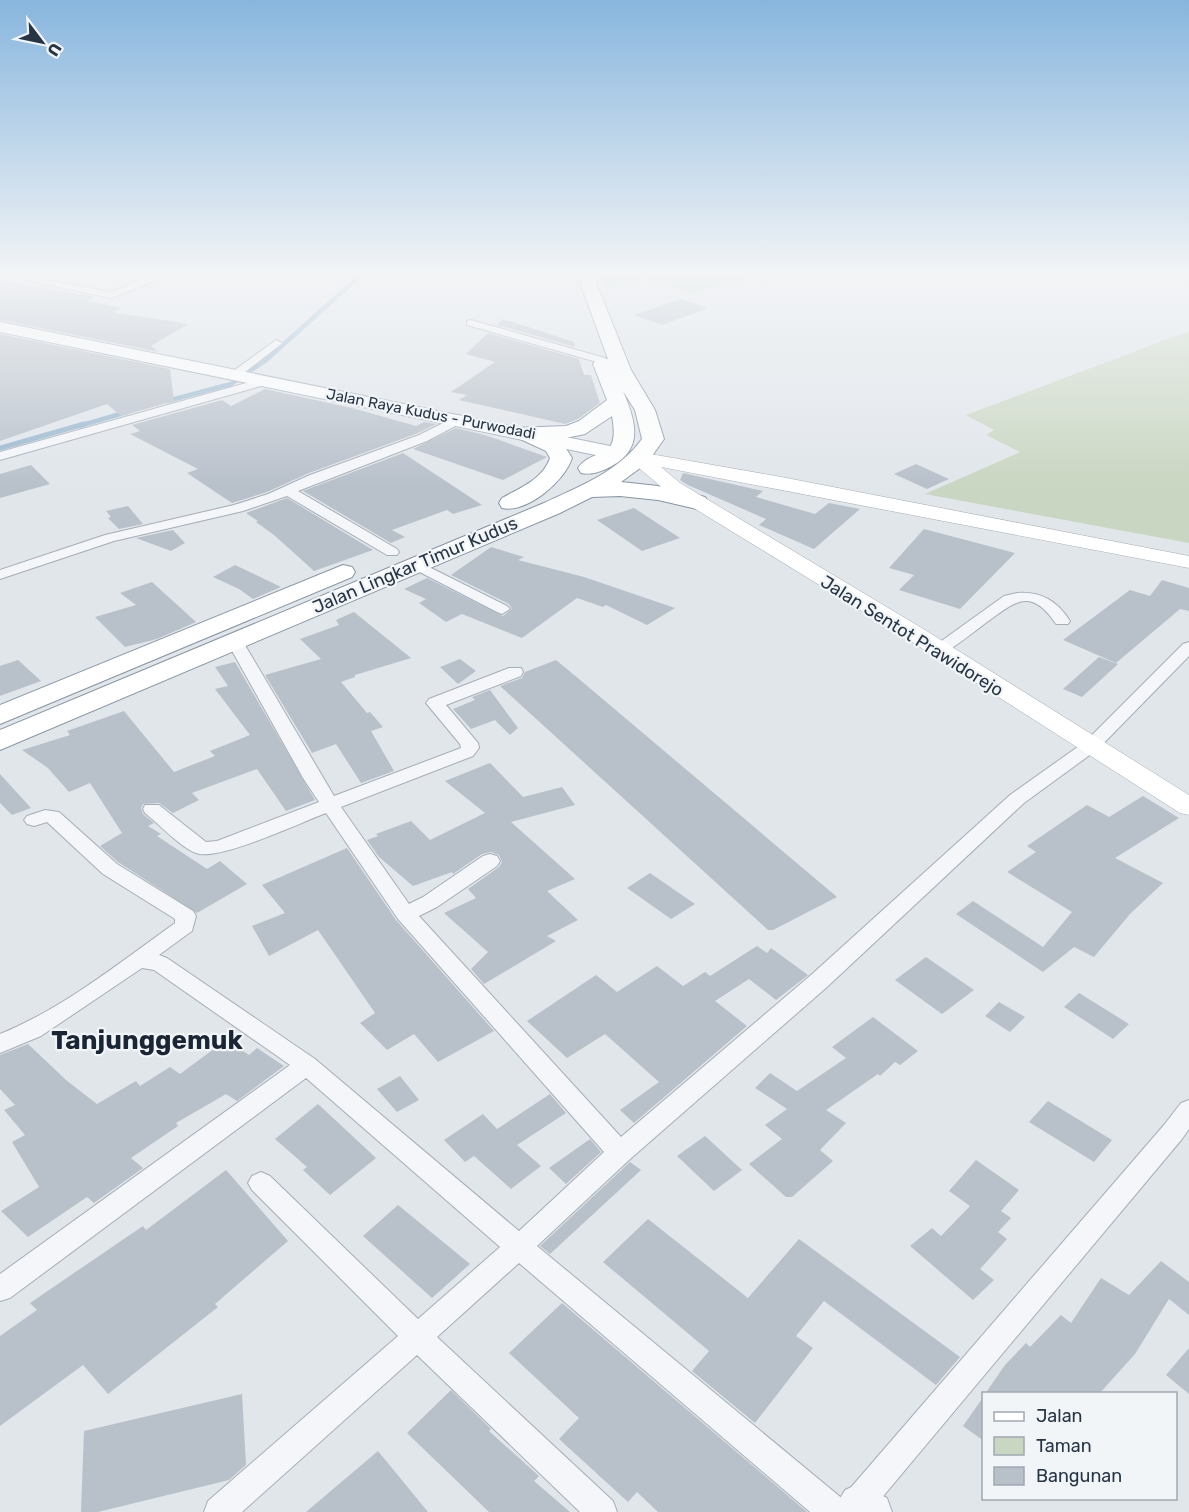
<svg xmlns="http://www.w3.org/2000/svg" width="1189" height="1512" viewBox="0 0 1189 1512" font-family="Rubik,sans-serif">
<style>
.green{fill:#c9d6c1}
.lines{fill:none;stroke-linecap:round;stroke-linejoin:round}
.stream-far1{stroke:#98b8cf;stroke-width:4.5}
.stream{stroke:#98b8cf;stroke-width:5}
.building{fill:#b8c0ca}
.minor-casing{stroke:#a5adb6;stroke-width:2}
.tertiary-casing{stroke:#a5adb6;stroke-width:2}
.secondary-casing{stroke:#a5adb6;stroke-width:1}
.primary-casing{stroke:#9facb8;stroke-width:2}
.trunk-casing{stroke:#8795a4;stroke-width:2}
.minor{fill:#f4f6f9;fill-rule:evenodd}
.tertiary{fill:#f4f6f9;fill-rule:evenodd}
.secondary{fill:#fff;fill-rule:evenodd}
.primary{fill:#fff;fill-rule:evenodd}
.trunk{fill:#fff;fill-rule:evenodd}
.labels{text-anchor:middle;stroke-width:4.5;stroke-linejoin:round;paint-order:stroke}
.far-street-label{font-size:15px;fill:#273545;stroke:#f1f5f8}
.street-label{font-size:18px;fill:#273545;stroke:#f1f5f8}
.near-quarter-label{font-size:26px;font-weight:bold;fill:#1a2636;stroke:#f1f5f8}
</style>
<rect width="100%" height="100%" fill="#e1e6eb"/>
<g class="green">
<polygon points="599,275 760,275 690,294 647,278 605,289"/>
<polygon points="1189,331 1189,543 925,494 1020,452 986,435 994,430 966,415"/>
</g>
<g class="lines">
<g class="stream-far1">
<polyline points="167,401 231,384 266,360 361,275"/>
<polyline points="79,426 127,412"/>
</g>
<polyline class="stream" points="0,448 84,424"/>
</g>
<g class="building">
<polygon points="0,280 95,297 86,301 122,308 112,312 188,324 151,346 159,352 0,320"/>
<polygon points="681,299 708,308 662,325 634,315"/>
<polygon points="503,319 574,342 575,347 497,325"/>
<polygon points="488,333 579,359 584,375 591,375 600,403 578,419 565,424 459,400 467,395 451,392 495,362 466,354"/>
<polygon points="0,334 170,369 174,401 121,416 107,404 0,441"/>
<polygon points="265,389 352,408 416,426 424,422 436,424 418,433 309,473 267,492 232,503 187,473 198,469 130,434 140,431 132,425 222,400 231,406"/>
<polygon points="456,428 485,435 547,457 503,480 413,449"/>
<polygon points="403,453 482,505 453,514 447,510 392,530 405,537 391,543 303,491"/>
<polygon points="916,464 949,479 927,489 894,474"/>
<polygon points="31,465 50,484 0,498 0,474"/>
<polygon points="683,473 763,491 756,497 815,514 829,503 860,509 814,549 759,525 766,519 688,485 680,480"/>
<polygon points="287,498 373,550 314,571 274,535 256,522 258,521 246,513"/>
<polygon points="128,506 143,524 119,529 108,518 111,517 106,511"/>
<polygon points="634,508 680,538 642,551 597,520"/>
<polygon points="924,529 1015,553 960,609 899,590 914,575 889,568"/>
<polygon points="173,530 185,543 171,551 136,538"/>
<polygon points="491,547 524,557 518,560 584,577 675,608 647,625 606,605 603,607 577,598 522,638 462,614 446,622 419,603 426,599 404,589 427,578 503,616 512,609 509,604 451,575"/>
<polygon points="235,565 281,587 253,599 239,589 213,577"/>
<polygon points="1162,580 1189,588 1189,611 1180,609 1116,663 1063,640 1130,590 1150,596"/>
<polygon points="152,582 196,622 157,639 125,647 95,617 136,605 120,593"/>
<polygon points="354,612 411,658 355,675 355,677 341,682 367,713 370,712 383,727 371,731 394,771 361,783 336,744 312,753 265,675 321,659 300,639 339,625 336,620"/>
<polygon points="1099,657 1118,664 1082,697 1063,689"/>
<polygon points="460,659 476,671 458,684 440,667"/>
<polygon points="18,660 41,681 0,696 0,666"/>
<polygon points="556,660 579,679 837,897 773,930 768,930 500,686 522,678 525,672"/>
<polygon points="235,662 315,800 286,811 257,769 192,793 199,800 173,813 159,803 143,804 141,808 143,814 154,823 148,826 161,834 157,836 207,869 220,861 247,884 197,913 118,862 100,846 122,833 90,783 69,792 48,768 22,750 70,735 67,731 124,711 174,772 215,756 210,751 250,735 215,689 228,686 215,667"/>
<polygon points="490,690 518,728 510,735 495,720 471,729 453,709 475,700 472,697"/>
<polygon points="490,763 523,797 562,787 575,805 511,822 575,879 547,891 578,920 547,936 556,941 484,984 471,969 488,952 444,913 476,898 468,889 499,867 502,862 499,855 491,852 482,854 453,874 452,872 413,886 379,857 367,840 378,836 376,834 411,821 430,840 485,813 445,781"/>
<polygon points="0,774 31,808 12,815 0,803"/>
<polygon points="1143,796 1179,818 1115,858 1163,883 1130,914 1094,957 1074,947 1043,972 956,914 973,901 1043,947 1072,912 1007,872 1036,852 1027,846 1087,805 1109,817"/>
<polygon points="347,848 396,920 494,1031 438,1062 414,1034 387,1050 360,1023 375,1013 318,930 269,956 252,926 285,913 262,885"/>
<polygon points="650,873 695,904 671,919 627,888"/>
<polygon points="757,946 767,953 771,948 808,975 776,1000 749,979 715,1001 747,1026 634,1123 620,1110 659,1082 605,1034 567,1058 527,1021 596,975 617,992 657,966 683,986 705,972 710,976"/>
<polygon points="926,957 974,990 942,1014 895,980"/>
<polygon points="1079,993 1129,1024 1113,1039 1064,1007"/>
<polygon points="999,1002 1025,1017 1010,1032 985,1016"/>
<polygon points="873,1017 918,1051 900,1065 895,1062 880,1076 878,1074 826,1110 846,1123 820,1150 833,1161 792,1197 786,1197 749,1164 782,1139 765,1125 787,1109 755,1088 770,1073 797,1091 846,1058 832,1047"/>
<polygon points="226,1040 249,1055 257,1048 284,1066 237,1101 226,1094 176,1123 178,1126 131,1158 143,1168 94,1203 87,1197 28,1237 1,1211 39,1187 12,1142 25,1135 4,1110 15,1105 0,1089 0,1055 28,1044 66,1080 97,1104 136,1081 140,1086 170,1067 180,1074"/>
<polygon points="400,1076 419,1100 397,1112 377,1089"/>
<polygon points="550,1094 566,1113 517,1145 541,1166 511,1189 474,1156 465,1162 444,1140 483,1114 497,1129"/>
<polygon points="1048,1101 1112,1140 1094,1162 1029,1122"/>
<polygon points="318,1104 376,1158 330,1195 303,1170 307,1167 275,1139"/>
<polygon points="705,1136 742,1170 714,1191 677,1156"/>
<polygon points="590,1139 601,1152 566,1184 549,1168"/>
<polygon points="976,1160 1019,1190 1001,1211 1011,1218 998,1232 1007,1239 980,1269 994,1280 973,1300 910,1246 932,1228 941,1236 970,1206 949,1191"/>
<polygon points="630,1162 641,1170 550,1254 540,1246"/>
<polygon points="226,1170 288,1241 215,1304 218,1307 108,1394 83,1365 0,1426 0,1336 37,1310 30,1303 143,1226 146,1230"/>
<polygon points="398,1205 470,1264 432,1298 363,1236"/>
<polygon points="648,1219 748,1298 799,1239 960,1357 936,1385 824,1301 796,1336 813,1348 755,1423 692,1371 709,1351 603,1262"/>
<polygon points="1161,1261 1189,1282 1189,1315 1169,1299 1135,1354 1099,1394 985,1394 1005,1365 1026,1343 1030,1347 1061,1315 1071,1323 1101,1278 1129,1295"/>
<polygon points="562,1303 807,1512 658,1512 637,1492 628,1502 559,1439 579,1418 509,1353"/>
<polygon points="1189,1348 1189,1394 1166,1375"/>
<polygon points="451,1390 491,1429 489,1431 539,1476 534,1481 570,1512 489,1512 407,1433"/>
<polygon points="242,1394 246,1465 229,1480 98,1512 81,1512 84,1431"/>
<polygon points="984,1396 984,1441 963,1426"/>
<polygon points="378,1451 428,1512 306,1512"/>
</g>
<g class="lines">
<defs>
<g id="minor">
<polygon points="0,275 22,275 110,292 154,275 169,275 111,298"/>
<polygon points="471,320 605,358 607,360 605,362 597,362 467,325 467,321"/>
<polygon points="276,340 282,343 280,345 240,376 232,376 232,372"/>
<polygon points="264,378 268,380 268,384 0,460 0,452"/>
<polygon points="459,415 465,419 463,422 427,441 298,491 397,549 399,552 397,555 387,555 287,496 243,511 114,541 0,579 0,570 105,535 234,505 268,494 310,475 419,435"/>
<polygon points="415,560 507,606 510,609 502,614 497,612 410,567 408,564 410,561"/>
<path d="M 1017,593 C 1041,591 1057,601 1070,621 L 1068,624 L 1056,624 C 1031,587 1016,601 987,622 C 973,633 959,643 945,653 L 933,653 L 931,650 L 933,647 L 1004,596 Z"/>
<path d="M 234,635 L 242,640 L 334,796 L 461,748 L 460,744 L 426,703 L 429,699 L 509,668 L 521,668 L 523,672 L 521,676 L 446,705 L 478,743 L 479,748 L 473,756 L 341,807 L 409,904 L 423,897 L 483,856 L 490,854 L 497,856 L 500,861 L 497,866 L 437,907 L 419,916 L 621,1137 L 811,975 L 1010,795 L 1086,741 L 1183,644 L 1189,642 L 1189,656 L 1098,749 L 1024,803 L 827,987 L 629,1160 L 537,1246 L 844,1500 L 847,1492 L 1164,1125 L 1181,1103 L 1189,1100 L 1189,1129 L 1182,1139 L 870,1512 L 810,1512 L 519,1263 L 437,1337 L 613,1501 L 617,1512 L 580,1512 L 417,1355 L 242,1512 L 204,1512 L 208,1501 L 398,1336 L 252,1190 L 248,1183 L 252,1176 L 261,1172 L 270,1176 L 418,1319 L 500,1247 L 306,1078 L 10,1298 L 0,1301 L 0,1274 L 290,1065 L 154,970 L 142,968 L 41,1036 L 0,1053 L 0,1034 C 64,1008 119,963 175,923 L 175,919 L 103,874 L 47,822 L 34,826 L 27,824 L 24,820 L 27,816 L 45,810 L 59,812 L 117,864 L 193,911 L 196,916 L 192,931 L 159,955 L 167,958 L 315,1059 L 519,1231 L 604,1152 L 398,919 L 326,813 C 302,822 217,862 196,853 C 180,847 159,824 145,813 L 143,809 L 145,805 L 159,805 L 206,842 L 217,841 L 319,802 L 303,778 L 226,640 Z"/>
</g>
<polygon id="tertiary" points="858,1484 887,1498 892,1512 832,1512 845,1490"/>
<polygon id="secondary" points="639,452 776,476 1189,556 1189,568 661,467 680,483 925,630 1189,795 1189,815 1180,813 909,640 666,491 632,462 630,458 632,454"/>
<polygon id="primary" points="0,322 615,447 622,449 625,453 622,457 615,459 0,332"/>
<g id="trunk">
<path d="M 580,275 L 596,275 L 597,285 L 631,370 L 655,410 L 664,439 L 647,463 L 621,482 L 658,486 L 705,497 L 708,502 L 705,507 L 697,509 L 658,500 L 620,496 L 592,497 L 560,513 L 0,750 L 0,730 L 544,503 C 580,486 618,472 642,439 L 635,410 L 623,391 C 636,422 645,450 608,468 C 599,472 592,475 581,473 L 578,468 C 593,446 621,464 612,416 L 585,434 L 556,440 L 562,442 L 572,458 C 565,481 526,514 502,508 L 499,503 L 502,498 C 520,488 543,479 550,458 L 546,451 L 514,436 L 511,432 L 514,428 L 566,426 L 579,421 L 607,400 L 593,364 L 596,360 L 608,359 L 581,285 Z"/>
<polygon points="343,565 352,567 355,572 352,577 0,724 0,705"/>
</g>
</defs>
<use href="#minor" class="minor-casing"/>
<use href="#tertiary" class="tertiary-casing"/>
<use href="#secondary" class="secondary-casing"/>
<use href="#primary" class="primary-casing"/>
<use href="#trunk" class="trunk-casing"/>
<use href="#minor" class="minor"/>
<use href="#tertiary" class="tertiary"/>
<use href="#secondary" class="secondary"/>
<use href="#primary" class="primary"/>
<use href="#trunk" class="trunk"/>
</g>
<linearGradient id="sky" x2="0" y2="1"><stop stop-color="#88b6de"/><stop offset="0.56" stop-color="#f2f4f6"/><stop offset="1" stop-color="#f2f4f6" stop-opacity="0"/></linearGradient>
<rect width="1189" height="487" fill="url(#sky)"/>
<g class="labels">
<g class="far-street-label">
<text transform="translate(431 414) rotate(11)" y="5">Jalan Raya Kudus - Purwodadi</text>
</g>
<g class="street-label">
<text transform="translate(415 565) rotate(-23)" y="6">Jalan Lingkar Timur Kudus</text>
<text transform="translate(912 636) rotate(32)" y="6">Jalan Sentot Prawidorejo</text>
</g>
<g class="near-quarter-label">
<text x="147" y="1049">Tanjunggemuk</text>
</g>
</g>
<rect x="982" y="1392" width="195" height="108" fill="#f1f5f8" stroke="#a0a8b0" stroke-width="1.5"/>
<rect x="994" y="1412" width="30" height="9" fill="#ffffff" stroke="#a0a8b0" stroke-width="1.5"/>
<text x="1036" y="1422" font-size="18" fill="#273545">Jalan</text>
<rect x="994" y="1437" width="30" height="18" fill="#c9d6c1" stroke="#a0a8b0" stroke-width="1.5"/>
<text x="1036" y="1452" font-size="18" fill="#273545">Taman</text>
<rect x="994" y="1467" width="30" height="18" fill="#b8c0ca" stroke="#a0a8b0" stroke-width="1.5"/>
<text x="1036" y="1482" font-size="18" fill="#273545">Bangunan</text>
<g transform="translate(42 42) rotate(122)" stroke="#f1f5f8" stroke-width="4.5" paint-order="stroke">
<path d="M0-4.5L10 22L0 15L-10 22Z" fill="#273545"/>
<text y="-9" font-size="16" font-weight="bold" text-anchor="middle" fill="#273545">U</text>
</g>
</svg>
